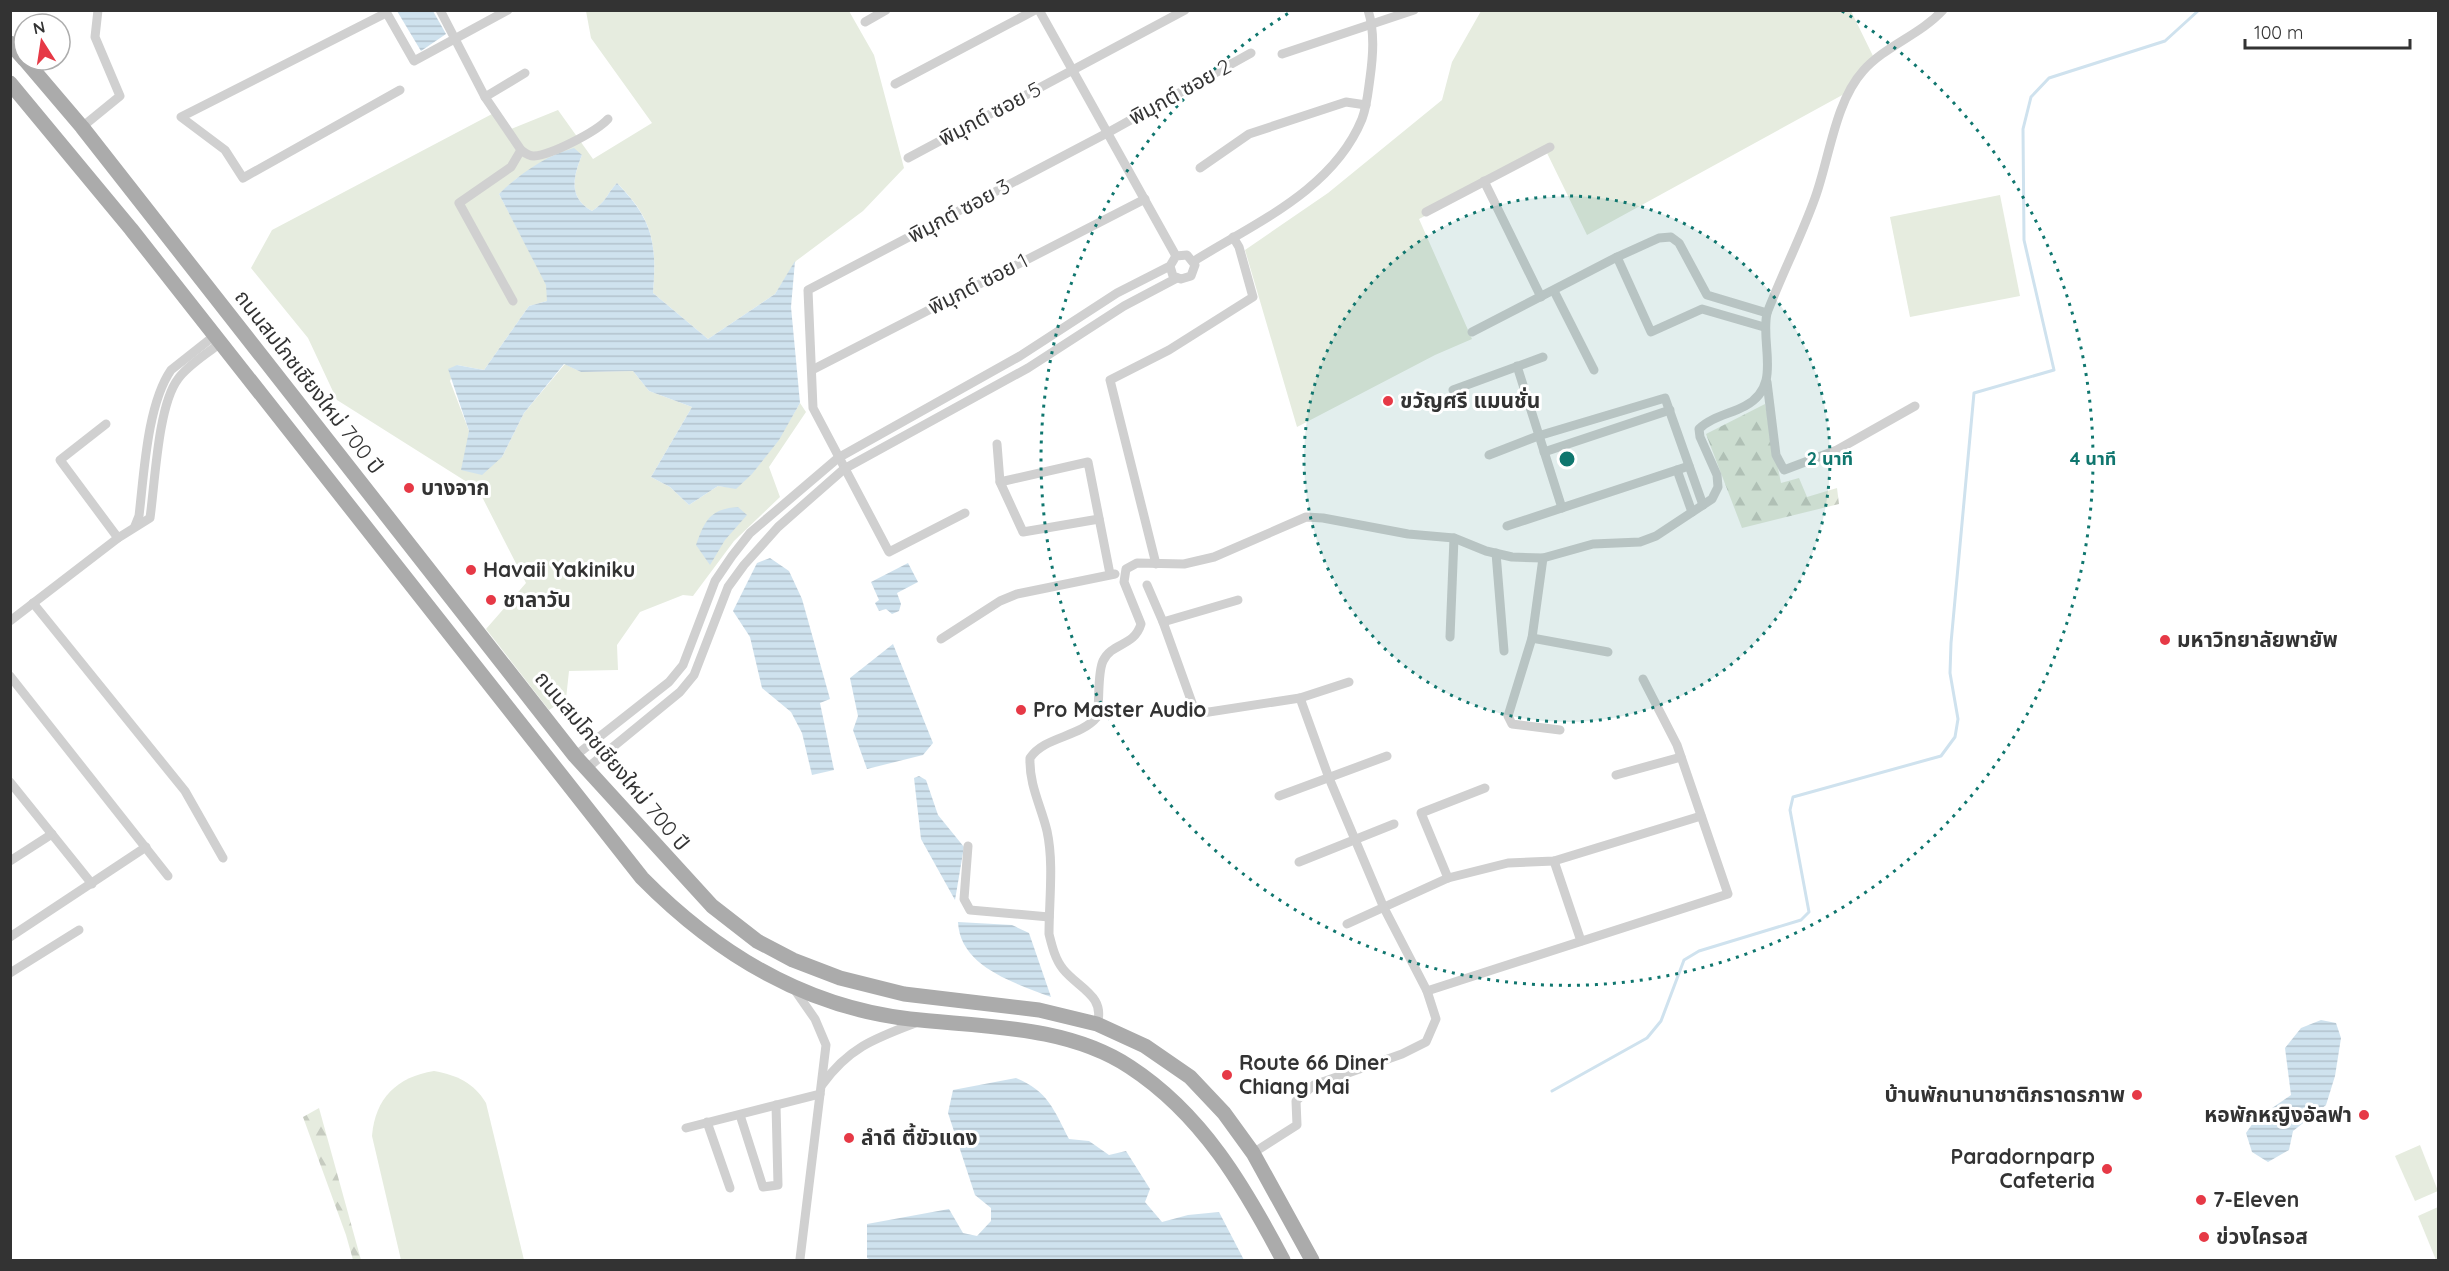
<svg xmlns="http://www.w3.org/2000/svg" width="2449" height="1271" viewBox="0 0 2449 1271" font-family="Quicksand,'Noto Sans Thai',sans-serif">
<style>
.green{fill:#e6ecdf}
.forest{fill:url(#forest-firs)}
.water{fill:url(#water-rules)}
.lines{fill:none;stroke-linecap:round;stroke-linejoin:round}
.stream{stroke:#cfe2ee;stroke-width:3}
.street{stroke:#d0d0d0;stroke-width:9}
.primary{stroke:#ababab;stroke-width:15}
.ring{fill:none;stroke:#0f766e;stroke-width:3;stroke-dasharray:3 6}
.poi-dot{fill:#e63946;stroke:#fff;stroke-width:2}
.labels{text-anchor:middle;stroke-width:6;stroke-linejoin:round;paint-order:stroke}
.street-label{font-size:21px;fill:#333;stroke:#fff}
.poi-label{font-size:21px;font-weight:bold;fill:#333;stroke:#fff;text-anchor:start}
.centre{fill:#0f766e;stroke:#fff;stroke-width:3}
.ring-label{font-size:18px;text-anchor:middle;font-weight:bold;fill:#0f766e;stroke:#fff;stroke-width:6;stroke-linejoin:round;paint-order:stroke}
</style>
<defs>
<pattern id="forest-firs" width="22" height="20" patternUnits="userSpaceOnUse" patternTransform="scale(1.5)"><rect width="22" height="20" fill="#e6ecdf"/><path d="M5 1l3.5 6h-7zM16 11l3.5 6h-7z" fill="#c6cbc0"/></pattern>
<pattern id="water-rules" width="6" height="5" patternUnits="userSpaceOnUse" patternTransform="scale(1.5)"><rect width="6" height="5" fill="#cfe2ee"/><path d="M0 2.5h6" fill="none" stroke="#b2c2cd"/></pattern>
</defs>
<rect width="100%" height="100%" fill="#fff"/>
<g class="green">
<path d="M 586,11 L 849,11 L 874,55 L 904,168 L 863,211 L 796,261 L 775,294 L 708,339 L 653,293 C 657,243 653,219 617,183 C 605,196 608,200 592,211 C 568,198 573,177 582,155 L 554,155 L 516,179 L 499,194 L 547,285 L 547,301 L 529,306 L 484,370 L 457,365 L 450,381 L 469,431 L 502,457 L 524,413 L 565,364 L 581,372 L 633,371 L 649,391 L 692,407 L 651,477 L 670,487 L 689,505 L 718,486 L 736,488 C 764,464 782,434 800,403 L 806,412 L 769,467 L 780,497 L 734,541 L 693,596 L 683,595 L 640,612 L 617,645 L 618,670 L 569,671 L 566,699 L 549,710 L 486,629 L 526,583 L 478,489 L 337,400 L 308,338 L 251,268 L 272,230 L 492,114 L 504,132 L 558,110 L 593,159 L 652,123 L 591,38 Z"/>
<polygon points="1481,11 1851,11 1873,56 1846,93 1587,235 1547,153 1419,219 1472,339 1435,355 1297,427 1245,250 1328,193 1442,100 1452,62"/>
<polygon points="2000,195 2020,296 1910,317 1890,217"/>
<path d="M 434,1071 C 457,1075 474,1083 486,1103 L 524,1260 L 401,1260 L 372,1136 C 375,1098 397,1077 434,1071 Z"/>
<polygon points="2420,1145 2438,1191 2415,1201 2395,1156"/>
<polygon points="2438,1207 2438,1260 2436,1260 2418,1216"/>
</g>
<g class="forest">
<polygon points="1765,404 1781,483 1799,478 1807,497 1837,488 1839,504 1742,528 1706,434"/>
<polygon points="319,1108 361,1260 353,1260 346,1235 303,1117"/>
</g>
<g class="water">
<polygon points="397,11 433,11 446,34 421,51"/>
<path d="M 574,148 L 582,155 C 573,177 568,198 592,211 C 608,200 605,196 617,183 C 653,220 657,243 653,293 L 708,339 L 775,294 L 795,261 L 791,307 L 800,403 L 779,440 L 752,474 L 736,489 L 718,486 L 689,505 L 670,487 L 651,477 L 692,407 L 649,391 L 633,371 L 581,372 L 564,364 L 524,413 L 502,457 L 482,475 L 461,470 L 469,431 L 448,369 L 457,365 L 484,370 L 529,306 L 547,301 L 546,285 L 499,194 C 519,174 547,155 574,148 Z"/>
<path d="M 738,507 L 747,515 L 725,540 L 710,565 L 696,545 C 705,520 710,509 738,507 Z"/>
<polygon points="770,558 789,571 802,599 830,699 820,703 834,770 812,775 802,733 791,712 762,688 750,637 733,611 757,563"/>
<polygon points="908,563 918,582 897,593 901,604 899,611 892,614 886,609 879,611 875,603 879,600 871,582"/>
<polygon points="893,644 933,743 923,755 867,769 853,730 858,716 850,678"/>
<polygon points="919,776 926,780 938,815 964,847 955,900 921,839 914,778"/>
<path d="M 958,922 L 1012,925 L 1029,933 L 1051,997 C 1015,983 960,967 958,922 Z"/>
<polygon points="2321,1020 2336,1023 2341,1038 2335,1076 2326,1105 2293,1131 2289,1150 2268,1162 2252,1152 2246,1133 2255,1120 2291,1095 2285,1048 2301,1028"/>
<path d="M 1016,1078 C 1048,1091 1054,1110 1069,1139 L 1089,1141 L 1109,1155 L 1126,1151 L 1150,1189 L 1145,1202 L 1162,1222 L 1188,1215 L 1219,1212 L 1244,1260 L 871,1260 L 867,1258 L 867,1224 L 949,1209 L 963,1233 L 977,1236 L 991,1221 L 991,1208 L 975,1195 L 948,1113 L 953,1090 Z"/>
</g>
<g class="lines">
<polyline class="stream" points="1552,1091 1647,1038 1661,1021 1684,960 1699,951 1801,920 1809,912 1790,810 1793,797 1941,756 1955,737 1958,719 1950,673 1951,643 1974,393 2054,370 2024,240 2023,129 2031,97 2049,78 2165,41 2199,10"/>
<g class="street">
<polyline points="385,10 414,61 508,10"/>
<polyline points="440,10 485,97"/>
<polyline points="1039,10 1176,256"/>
<polyline points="386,13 181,117 225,150 243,178 400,90"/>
<polyline points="865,22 886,10"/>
<polyline points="1282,54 1414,10"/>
<path d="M 525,73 L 485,97 L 521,150 C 525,153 528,156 534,156 C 551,155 596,132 608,119"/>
<polyline points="895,84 1035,10"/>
<polyline points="82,127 120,96 95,37 98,10"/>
<polyline points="908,158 1185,10"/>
<polyline points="1200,168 1249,134 1346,102 1366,105"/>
<polyline points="1484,181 1541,297"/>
<polyline points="1426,212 1550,147"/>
<polyline points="1617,257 1651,332 1702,309 1764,327"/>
<path d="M 1194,261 C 1255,223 1333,190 1362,119 C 1367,106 1368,92 1370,78 C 1373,56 1375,32 1368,10"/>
<polyline points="1554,291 1594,370"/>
<polyline points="513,301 459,203 511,167 521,150"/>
<polyline points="1472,332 1617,257 1659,238 1671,237 1679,243 1707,295 1767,313"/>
<polyline points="1517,366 1562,508"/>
<polyline points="812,370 1145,199"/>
<polyline points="1767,382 1776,455 1784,470 1837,450 1915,406"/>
<polyline points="1453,390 1543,357"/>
<polyline points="106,424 60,460 118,538"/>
<polyline points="997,444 1000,482 1023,532 1099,519"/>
<polyline points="1544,452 1670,410"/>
<polyline points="1489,455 1538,436 1665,398 1703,505"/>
<polyline points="1677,470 1692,512"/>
<polyline points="1000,482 1088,462 1110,574"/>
<polyline points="965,513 889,552 813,408 808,290 1109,132 1251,53"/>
<path d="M 135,526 L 139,516 C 144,474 147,405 171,370 L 214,336"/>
<polyline points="1507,526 1689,466"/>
<polyline points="1496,553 1504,651"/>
<polyline points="1543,558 1532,638 1508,716 1512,724 1560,730"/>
<polyline points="1156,564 1110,380 1169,350 1253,297 1239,247 1233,237"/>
<polyline points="1147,585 1163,622 1196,714 1300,698 1349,682"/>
<polyline points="33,603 185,791 223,858"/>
<path d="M 10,621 L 118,538 L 150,518 C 155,483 158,405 178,379 C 188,365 207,354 220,343"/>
<polyline points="1163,622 1238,600"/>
<polyline points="1450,637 1454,538"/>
<polyline points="1532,638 1608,652"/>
<polyline points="941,639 1000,601 1017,594 1115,574"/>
<polyline points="10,676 168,876"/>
<polyline points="575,756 669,682 683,665 715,581 732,556 750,533 838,458 1020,356 1117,293 1170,266 1176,256 1187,255 1195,265 1191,276 1181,279 1173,276 1170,266"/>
<polyline points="586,769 680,692 694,675 728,587 744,565 778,527 844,469 1028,368 1124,306 1177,278"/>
<polyline points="1616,775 1681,757"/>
<polyline points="10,782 92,884"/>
<polyline points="1279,796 1387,756"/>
<polyline points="968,846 964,899 970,910 1049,917"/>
<polyline points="10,861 52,834"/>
<polyline points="1554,861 1581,941"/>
<polyline points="1299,862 1394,824"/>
<polyline points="1448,878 1421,813 1485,788"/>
<polyline points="1347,924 1448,878 1508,863 1554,861 1701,816"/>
<polyline points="10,937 146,847"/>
<polyline points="10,973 79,930"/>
<polyline points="792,986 815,1019 826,1045 800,1259"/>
<polyline points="1427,991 1728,894 1677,745 1643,679"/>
<path d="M 1097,1024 C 1106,996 1078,988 1063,969 C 1055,959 1052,946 1049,934 C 1049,901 1054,863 1047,831 C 1041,806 1029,785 1030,758 C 1045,736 1079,738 1097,717 C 1100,702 1097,674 1103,661 C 1112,642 1134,647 1141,624 L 1124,582 L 1126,569 L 1137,563 L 1184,564 L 1214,557 L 1306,517 L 1323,518 L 1408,534 L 1454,538 L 1486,551 L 1512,557 L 1543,558 L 1593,544 L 1640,542 L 1656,536 L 1712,499 L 1718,487 L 1717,475 L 1700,437 L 1699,429 C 1711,417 1730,414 1745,406 C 1783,386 1760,345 1767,313 C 1782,274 1801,237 1815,198 C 1829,160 1835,102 1863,71 C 1885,46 1920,35 1943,10"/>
<path d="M 822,1085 C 849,1047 876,1038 918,1022"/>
<polyline points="740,1115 763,1187 778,1185 776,1105"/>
<polyline points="707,1122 730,1188"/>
<polyline points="686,1128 820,1094"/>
<polyline points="1253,1153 1297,1125 1296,1101 1314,1085 1402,1054 1426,1042 1436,1019 1427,991 1384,908 1329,778 1300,698"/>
</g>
<g class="primary">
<polyline points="10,43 24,59"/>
<polyline points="25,60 82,127 575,756 712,906 757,941 793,960 840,978 904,994 1039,1010 1097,1024 1145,1046 1190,1077 1224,1113 1253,1153 1312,1260"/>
<path d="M 10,83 L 131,229 L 642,878 C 715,952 804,1007 910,1019 C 982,1027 1067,1025 1130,1067 C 1202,1114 1244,1186 1283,1260"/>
</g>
</g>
<circle cx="1567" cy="459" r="263" fill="#0f766e" fill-opacity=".12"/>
<g class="ring">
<circle cx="1567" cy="459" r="263"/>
<path d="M1842 11A526 526 0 1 1 1292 11"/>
</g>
<g class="poi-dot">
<circle cx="1388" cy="401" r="6"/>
<circle cx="409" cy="488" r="6"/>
<circle cx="471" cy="570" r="6"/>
<circle cx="491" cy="600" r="6"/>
<circle cx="2165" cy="640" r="6"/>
<circle cx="1021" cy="710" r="6"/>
<circle cx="1227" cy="1075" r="6"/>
<circle cx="2137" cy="1095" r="6"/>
<circle cx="2364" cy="1115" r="6"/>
<circle cx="849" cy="1138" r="6"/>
<circle cx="2107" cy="1169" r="6"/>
<circle cx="2201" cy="1200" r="6"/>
<circle cx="2204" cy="1237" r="6"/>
</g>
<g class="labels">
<g class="street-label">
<text transform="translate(1180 92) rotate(-29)" y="7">พิมุกต์ ซอย 2</text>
<text transform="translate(990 114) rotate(-28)" y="7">พิมุกต์ ซอย 5</text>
<text transform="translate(959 211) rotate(-28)" y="7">พิมุกต์ ซอย 3</text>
<text transform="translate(978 284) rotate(-27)" y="7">พิมุกต์ ซอย 1</text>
<text transform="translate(309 382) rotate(52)" y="7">ถนนสมโภชเชียงใหม่ 700 ปี</text>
<text transform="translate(612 761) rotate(50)" y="7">ถนนสมโภชเชียงใหม่ 700 ปี</text>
</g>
<g class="poi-label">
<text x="1400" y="408">ขวัญศรี แมนชั่น</text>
<text x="421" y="495">บางจาก</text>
<text x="483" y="577">Havaii Yakiniku</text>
<text x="503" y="607">ชาลาวัน</text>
<text x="2177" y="647">มหาวิทยาลัยพายัพ</text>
<text x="1033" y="717">Pro Master Audio</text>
<text x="1239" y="1070">Route 66 Diner<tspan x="1239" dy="24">Chiang Mai</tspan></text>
<text x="2125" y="1102" text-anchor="end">บ้านพักนานาชาติภราดรภาพ</text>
<text x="2352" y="1122" text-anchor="end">หอพักหญิงอัลฟา</text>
<text x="861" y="1145">ลำดี ตี้ขัวแดง</text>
<text x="2095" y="1164" text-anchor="end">Paradornparp<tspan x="2095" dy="24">Cafeteria</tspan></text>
<text x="2213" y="1207">7-Eleven</text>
<text x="2216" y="1244">ข่วงไครอส</text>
</g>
</g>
<circle cx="1567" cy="459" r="9" class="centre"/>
<g class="ring-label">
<text x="1830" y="465">2 นาที</text>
<text x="2093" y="465">4 นาที</text>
</g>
<rect width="2449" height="1271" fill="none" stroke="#333333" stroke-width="24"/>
<g transform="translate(42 42) rotate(348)"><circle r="28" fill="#ffffff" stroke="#adadad" stroke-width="1.5"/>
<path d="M0-4.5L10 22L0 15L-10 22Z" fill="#e63946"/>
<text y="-9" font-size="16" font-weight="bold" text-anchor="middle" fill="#333333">N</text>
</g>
<path d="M2245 39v9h165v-9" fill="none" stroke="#333333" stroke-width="3"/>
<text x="2254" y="39" font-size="18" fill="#333333" stroke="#ffffff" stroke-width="4.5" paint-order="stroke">100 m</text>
</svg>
